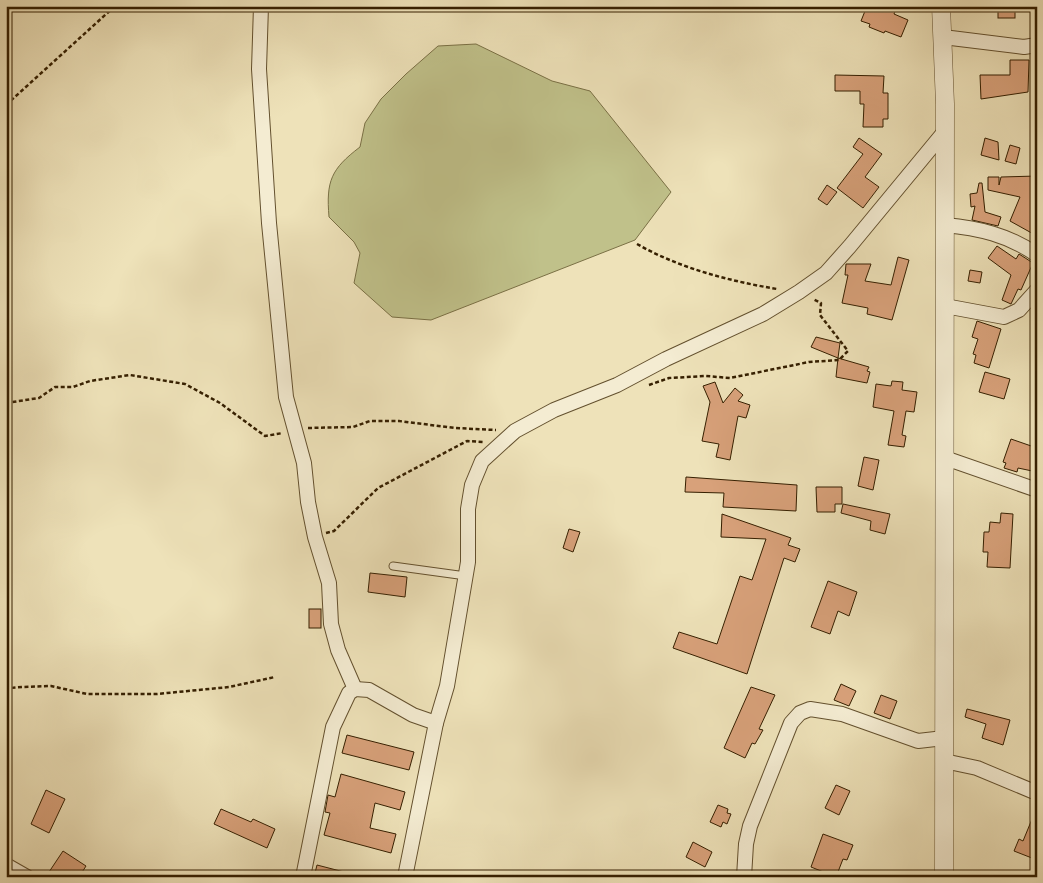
<svg xmlns="http://www.w3.org/2000/svg" width="1043" height="883" viewBox="0 0 1043 883" font-family="'IM FELL English',serif">
<style>
.green{fill:#c0c18a;stroke:#7a7045}
.building{fill:#d8a17a;stroke:#351f00}
.lines{fill:none;stroke-linecap:round;stroke-linejoin:round}
.service-casing{stroke:#63502e;stroke-width:9}
.minor-casing{stroke:#63502e;stroke-width:16}
.tertiary-casing{stroke:#63502e;stroke-width:19}
.path{stroke:#351f00;stroke-width:2.5;stroke-dasharray:4 2.5;stroke-linecap:butt}
.service{stroke:#f4ecd2;stroke-width:7}
.minor{stroke:#f4ecd2;stroke-width:14}
.tertiary{stroke:#f4ecd2;stroke-width:18}
</style>
<rect width="100%" height="100%" fill="#eee2b9"/>
<filter id="stains"><feTurbulence type="fractalNoise" baseFrequency=".004" numOctaves="4"/><feColorMatrix values="0 0 0 0 .2 0 0 0 0 .09 0 0 0 0 .02 0 0 0 .5 -.17"/></filter>
<radialGradient id="worn" r=".72"><stop offset=".6" stop-color="#630" stop-opacity="0"/><stop offset="1" stop-color="#630" stop-opacity=".3"/></radialGradient>
<path class="green" d="M 476,44 L 552,81 L 590,91 L 671,192 L 635,240 L 431,320 L 392,317 L 354,283 L 360,253 L 354,242 L 329,217 C 326,181 331,169 360,147 L 365,123 L 381,99 L 406,74 L 438,46 Z"/>
<g class="building">
<polygon points="867,6 897,6 894,14 908,20 901,37 885,31 884,33 869,27 870,24 861,21"/>
<rect x="998" y="6" width="17" height="12"/>
<polygon points="1010,60 1029,60 1028,92 981,99 980,75 1010,75"/>
<polygon points="835,75 884,76 883,93 888,93 888,119 883,119 883,127 863,127 864,104 860,104 860,91 835,91"/>
<polygon points="859,138 882,154 865,177 879,187 863,208 837,188 863,154 853,147"/>
<polygon points="985,138 998,142 999,160 981,155"/>
<polygon points="1010,145 1020,148 1016,164 1005,161"/>
<polygon points="1037,176 1037,236 1010,221 1020,197 988,190 988,177 999,177 999,185 1001,177"/>
<polygon points="979,183 982,183 985,212 1001,217 998,226 972,220 975,206 971,207 970,194 977,193"/>
<polygon points="827,185 837,192 827,205 818,199"/>
<polygon points="997,246 1016,259 1019,254 1033,263 1021,290 1018,289 1011,304 1002,300 1011,275 988,258"/>
<polygon points="898,257 909,260 892,320 867,314 868,308 842,303 848,275 845,275 846,264 871,264 865,281 891,285"/>
<polygon points="970,270 982,272 980,283 968,281"/>
<polygon points="977,321 1001,329 989,368 974,363 976,355 973,354 978,339 972,337"/>
<polygon points="816,337 840,343 838,358 869,367 867,371 870,372 867,383 836,377 838,358 811,347"/>
<polygon points="985,372 1010,379 1004,399 979,392"/>
<polygon points="892,381 903,382 902,390 917,392 914,412 906,411 902,435 906,436 904,447 888,445 894,411 873,407 876,384 891,386"/>
<polygon points="715,382 723,403 735,388 743,395 738,401 750,405 746,418 738,416 730,460 716,457 719,444 702,441 710,402 703,386"/>
<polygon points="1011,439 1037,448 1037,472 1018,468 1017,472 1004,468 1006,463 1003,462"/>
<polygon points="864,457 879,460 873,490 858,486"/>
<polygon points="686,477 797,485 796,511 723,507 724,493 685,492"/>
<polygon points="816,487 842,487 842,504 835,504 835,512 817,512"/>
<polygon points="843,504 890,514 885,534 870,530 871,521 841,513"/>
<polygon points="1001,513 1013,514 1010,568 987,567 988,552 983,552 984,532 989,532 990,522 1000,523"/>
<polygon points="722,514 791,538 788,545 800,549 795,562 784,558 747,674 673,648 679,632 717,644 740,576 752,580 766,539 721,537"/>
<polygon points="569,529 580,532 573,552 563,548"/>
<polygon points="370,573 407,577 405,597 368,592"/>
<polygon points="828,581 857,592 849,616 838,611 830,634 811,627"/>
<rect x="309" y="609" width="12" height="19"/>
<polygon points="841,684 856,691 849,706 834,700"/>
<polygon points="751,687 775,695 759,729 763,730 755,744 752,743 745,758 724,748"/>
<polygon points="881,695 897,701 890,719 874,713"/>
<polygon points="967,709 1010,720 1003,745 982,738 986,724 965,717"/>
<polygon points="347,735 414,752 409,770 342,753"/>
<polygon points="341,774 405,792 400,810 375,803 370,828 396,834 391,853 324,835 330,813 325,812 328,795 335,797"/>
<polygon points="836,785 850,791 839,815 825,808"/>
<polygon points="46,790 65,799 49,833 31,824"/>
<polygon points="718,805 728,809 727,813 731,814 727,824 723,822 721,827 710,822"/>
<polygon points="1037,807 1037,860 1014,851 1019,839 1023,841"/>
<polygon points="221,809 251,822 253,819 275,829 267,848 214,824"/>
<polygon points="823,834 853,845 847,860 843,859 836,877 811,867"/>
<polygon points="693,842 712,852 705,867 686,857"/>
<polygon points="63,851 86,866 79,877 56,877 49,872"/>
<polygon points="317,865 348,873 348,877 314,877"/>
</g>
<g class="lines">
<defs>
<polyline id="service" points="393,566 466,576"/>
<g id="minor">
<polyline points="261,6 259,69 269,223 286,397 304,463 308,502 315,537 329,583 331,624 338,650 355,689"/>
<polyline points="943,37 1024,47 1037,45"/>
<path d="M 945,225 C 978,228 1009,235 1037,255"/>
<polyline points="945,306 1004,317 1019,310 1037,290"/>
<polyline points="945,458 1037,490"/>
<polyline points="944,761 977,768 1037,793"/>
<polyline points="6,865 27,877"/>
<polyline points="303,877 333,727 349,693 355,689 369,690 413,715 436,723"/>
<polyline points="405,877 436,723 447,686 468,562 468,509 472,485 482,461 515,431 554,410 617,385 666,359 763,314 799,292 826,273 850,246 945,131"/>
<polyline points="744,877 746,844 750,826 791,723 800,713 810,709 842,714 918,741 944,738"/>
</g>
<polyline id="tertiary" points="941,6 945,104 944,877"/>
</defs>
<use href="#service" class="service-casing"/>
<use href="#minor" class="minor-casing"/>
<use href="#tertiary" class="tertiary-casing"/>
<g class="path">
<polyline points="6,105 115,6"/>
<path d="M 637,244 C 679,268 729,281 777,289"/>
<polyline points="649,385 669,378 706,376 730,378 809,362 839,360 848,351 820,315 821,303 813,299"/>
<polyline points="6,403 39,398 55,387 73,387 90,381 130,375 185,384 220,403 265,436 283,433"/>
<polyline points="308,428 353,427 370,421 399,421 455,428 496,430"/>
<polyline points="326,533 334,531 378,488 467,441 483,442"/>
<polyline points="6,691 10,688 22,687 51,686 87,694 157,694 229,687 275,677"/>
</g>
<use href="#service" class="service"/>
<use href="#minor" class="minor"/>
<use href="#tertiary" class="tertiary"/>
</g>
<rect width="1043" height="883" fill="none" stroke="#eee2b9" stroke-width="25"/>
<rect x="8" y="8" width="1028" height="868" fill="none" stroke="#351f00" stroke-width="2.5"/>
<rect x="12" y="12" width="1018" height="858" fill="none" stroke="#351f00"/>
<rect width="100%" height="100%" filter="url(#stains)"/>
<rect width="100%" height="100%" fill="url(#worn)"/>
</svg>
